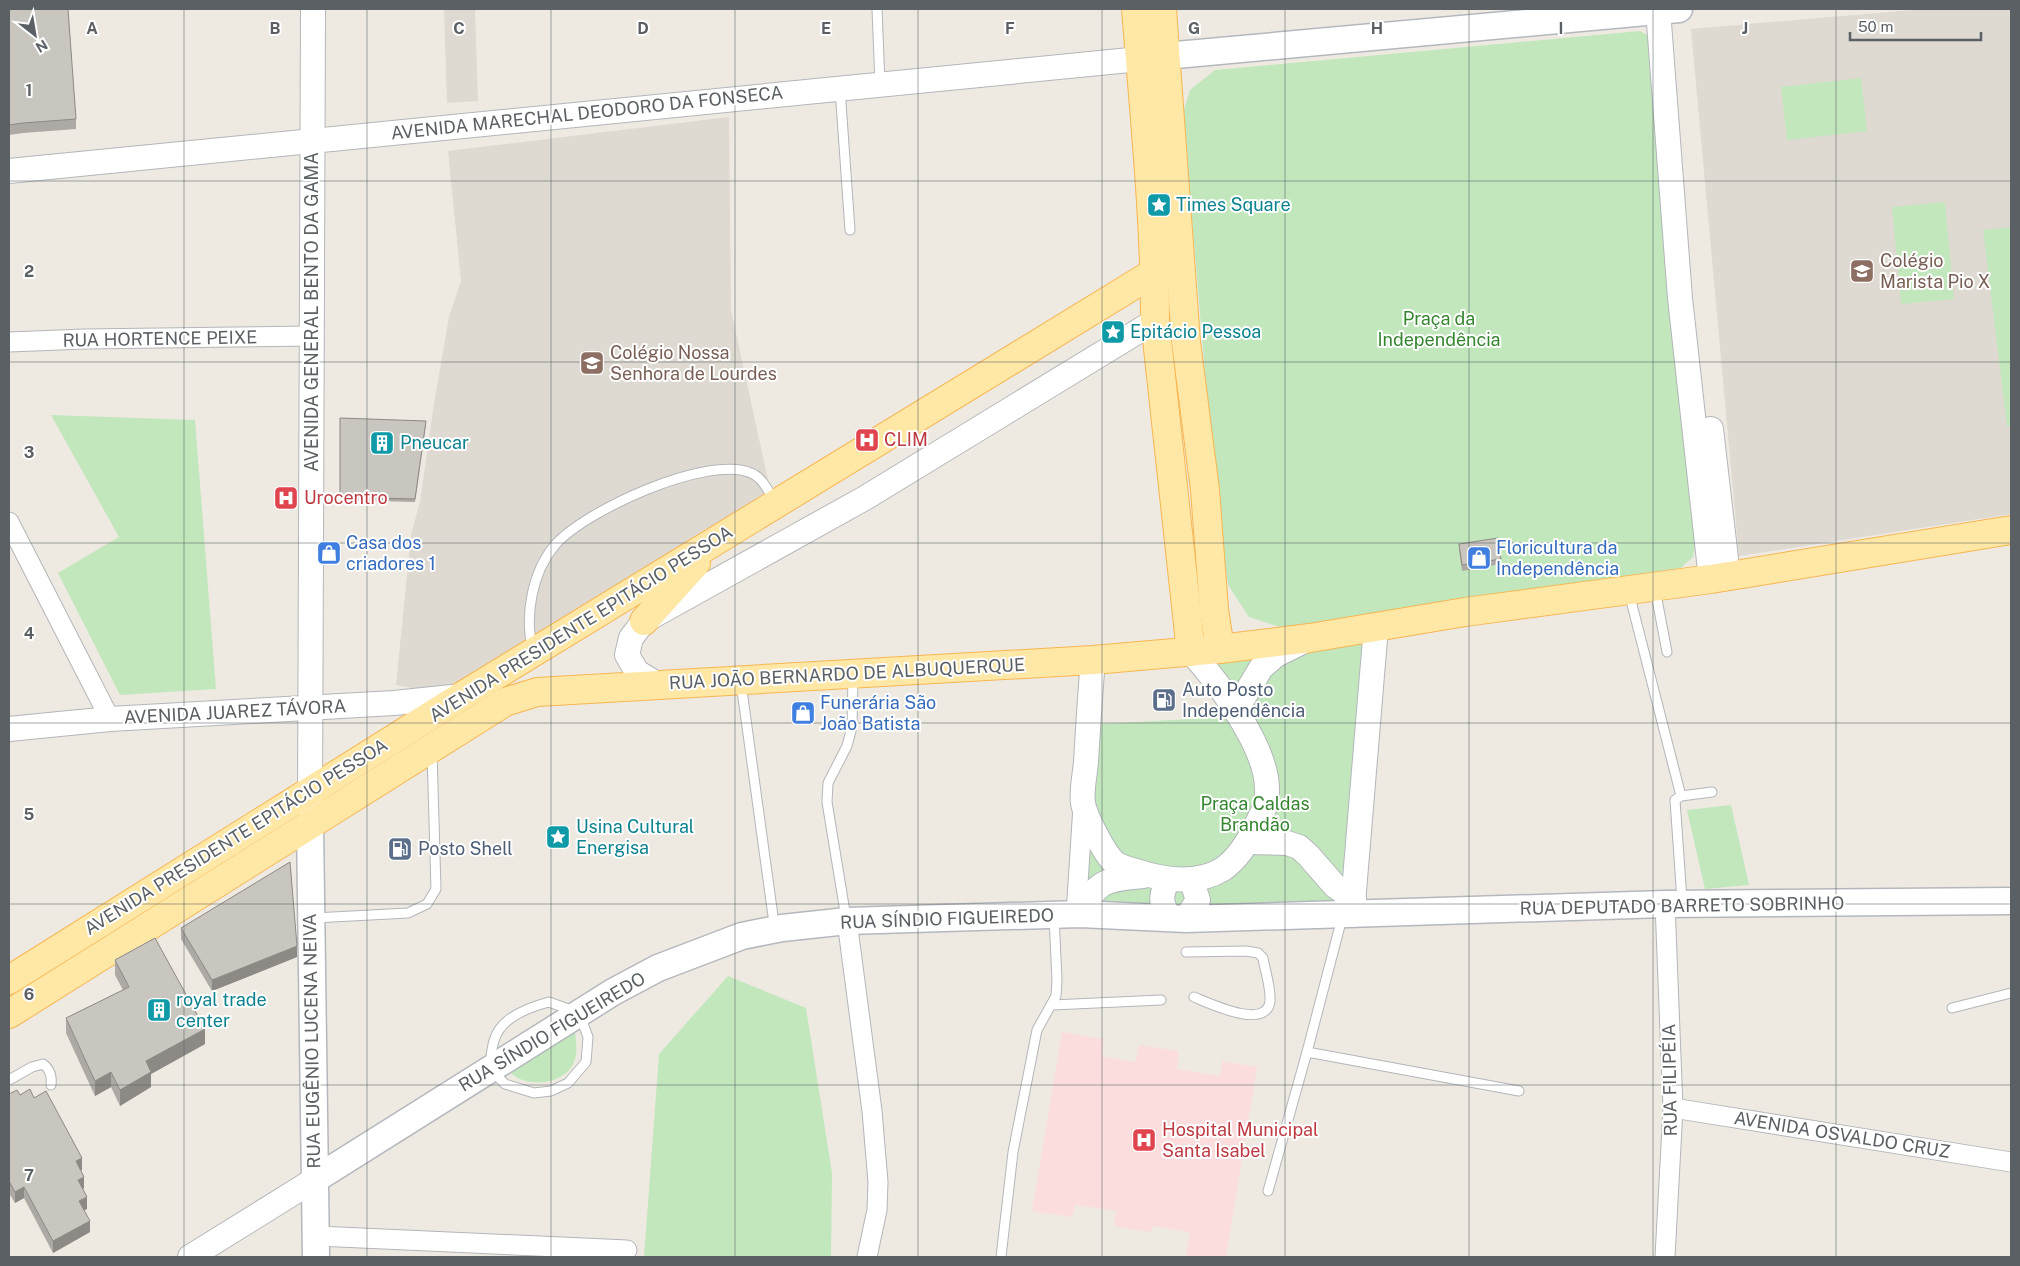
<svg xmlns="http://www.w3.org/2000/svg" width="2020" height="1266" viewBox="0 0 2020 1266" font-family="'Public Sans',sans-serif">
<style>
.education{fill:#ded9d1}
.medical{fill:#fcddde}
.green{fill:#c2e7bd}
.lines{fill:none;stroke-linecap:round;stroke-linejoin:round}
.service-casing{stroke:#b3b6ba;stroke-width:11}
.minor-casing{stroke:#b3b6ba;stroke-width:21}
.tertiary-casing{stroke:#b3b6ba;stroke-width:26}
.secondary-casing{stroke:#b4b8bd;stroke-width:29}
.primary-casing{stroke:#f7b652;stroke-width:30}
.service{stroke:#fff;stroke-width:9}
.minor{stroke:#fff;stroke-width:19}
.tertiary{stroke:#fff;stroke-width:24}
.secondary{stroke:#fff;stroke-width:26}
.primary{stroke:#ffe7a6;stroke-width:28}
.wall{fill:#ada9a4}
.shaded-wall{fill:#8d8a86}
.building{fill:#c9c5bf;stroke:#8d8a86}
.grid{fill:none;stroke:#5a6064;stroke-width:1;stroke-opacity:0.55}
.labels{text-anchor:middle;stroke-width:4;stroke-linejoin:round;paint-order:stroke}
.street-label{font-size:18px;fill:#5a6064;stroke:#fff}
.culture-label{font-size:18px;fill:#0d838f;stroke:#fff;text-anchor:start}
.education-label{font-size:18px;fill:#785e54;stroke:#fff;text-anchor:start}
.park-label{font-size:18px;fill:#368530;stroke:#fff}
.health-label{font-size:18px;fill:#be3a42;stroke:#fff;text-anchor:start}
.shop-label{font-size:18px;fill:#366cbe;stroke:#fff;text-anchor:start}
.service-label{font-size:18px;fill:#4e5e75;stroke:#fff;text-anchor:start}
.grid-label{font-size:16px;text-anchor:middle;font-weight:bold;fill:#5a6064;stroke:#fff;stroke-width:4;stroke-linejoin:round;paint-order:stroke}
</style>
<rect width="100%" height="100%" fill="#eeeae2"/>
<g class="education">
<polygon points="444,9 475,9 478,101 447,103"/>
<polygon points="1924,9 2011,9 2011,514 1739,556 1691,29"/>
<polygon points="729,117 731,310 771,494 460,682 431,688 412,688 396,685 411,535 420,502 433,410 449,317 461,281 448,151"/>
</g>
<polygon class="medical" points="1062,1032 1104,1039 1102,1057 1136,1062 1139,1045 1179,1051 1177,1069 1220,1076 1222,1061 1257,1067 1226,1257 1186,1257 1190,1232 1152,1226 1151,1232 1114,1226 1116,1211 1075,1205 1072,1217 1032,1211"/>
<g class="green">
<polygon points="1640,31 1649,36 1696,542 1693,557 1681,568 1283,628 1249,617 1228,585 1215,491 1183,113 1190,90 1215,70"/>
<polygon points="1861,78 1867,131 1787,140 1781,87"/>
<polygon points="1945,202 1954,299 1901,304 1892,207"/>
<polygon points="2011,227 2011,426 2007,426 1983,230"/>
<polygon points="51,415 195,420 216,689 120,695 58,573 119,537"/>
<polygon points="1364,638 1352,915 1080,914 1100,724 1227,717 1212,661"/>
<polygon points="1731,805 1749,885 1705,889 1687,810"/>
<polygon points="728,976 806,1008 832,1173 831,1257 644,1257 659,1054"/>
<path d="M 575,1032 C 576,1042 578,1053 574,1062 C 565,1085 525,1089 510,1072 Z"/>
</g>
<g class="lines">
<defs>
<g id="service">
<polyline points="877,9 880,84"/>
<polyline points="840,89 850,230"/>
<polyline points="1655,589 1667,652"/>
<polyline points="1629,593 1681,796"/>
<path d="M 533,650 C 524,617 532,572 555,545 C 584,511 708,454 751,473 C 762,477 769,492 775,502"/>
<polyline points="741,683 773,916"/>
<polyline points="1682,900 1675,800 1681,796 1712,792"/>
<polyline points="314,918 408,913 427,904 436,889 432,752"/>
<polyline points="846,918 827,802 828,783 847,746 852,727 853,676"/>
<path d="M 1186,952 L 1246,951 L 1258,953 L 1263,958 C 1265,971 1271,987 1270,1001 C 1267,1031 1209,1003 1194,997"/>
<path d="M 549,1002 L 579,1013 L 588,1037 L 586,1062 L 568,1083 L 551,1091 L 534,1093 L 505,1084 L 490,1069 C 491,1059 491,1047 495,1038 C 502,1017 530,1007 549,1002 Z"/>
<polyline points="1052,1005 1161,1000"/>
<polyline points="1952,1008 2011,993"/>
<polyline points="1307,1052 1519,1091"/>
<path d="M 9,1080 L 32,1067 L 43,1064 C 51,1070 52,1077 51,1085"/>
<polyline points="1268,1191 1307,1052 1342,918"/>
<polyline points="1001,1257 1013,1152 1037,1030 1056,996 1057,980 1054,917"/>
</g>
<g id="minor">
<polyline points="9,342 84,339 312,336"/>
<polyline points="9,522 110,719"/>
<polyline points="1665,904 1673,1108 1665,1257"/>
<polyline points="1076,914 1083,806"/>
<polyline points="847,921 872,1111 878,1182 877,1210 867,1257"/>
<polyline points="1673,1108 2011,1162"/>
<polyline points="317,1236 627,1250"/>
</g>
<g id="tertiary">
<polyline points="1658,10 1680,298 1711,579"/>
<polyline points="9,171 1140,59"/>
<polyline points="1711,429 1728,576"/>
<path d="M 1093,660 C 1090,694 1088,728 1086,762 C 1085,775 1081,791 1083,803 C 1085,816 1105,855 1115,863 C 1121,867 1129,869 1136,871 C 1163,880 1197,885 1223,869 C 1237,859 1248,842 1255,827 C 1262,814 1268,804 1267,789 C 1267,747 1219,683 1191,652"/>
<polyline points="657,684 637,672 627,655 631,638 644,621 865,498 1155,321"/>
<polyline points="1236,710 1261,668 1276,655 1302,642"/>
<polyline points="9,729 110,719 394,703 462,696"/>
<polyline points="310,807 313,9"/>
<polyline points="1248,842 1287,843 1299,847 1308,855 1335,886 1354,899"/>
<path d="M 1168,879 C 1160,897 1160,902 1170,919"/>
<path d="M 1080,914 C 1098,879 1106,880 1143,876"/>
<polyline points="1352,915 1376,627"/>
<polyline points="1186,919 1198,900 1191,879"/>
<polyline points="190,1257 314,1180"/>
</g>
<g id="secondary">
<polyline points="1143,58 1679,9"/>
<polyline points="310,825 316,1257"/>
<polyline points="314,1180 613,992 658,968 742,936 782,928 847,921 1080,914 1186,919 1665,904 2011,901"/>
</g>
<g id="primary">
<path d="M 1136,9 C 1144,113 1155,217 1155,321 L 1191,652"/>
<polyline points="644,621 696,563"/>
<polyline points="1220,649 1310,638 1465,612 1711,579 2011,530"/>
<polyline points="9,980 462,696 1155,272"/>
<polyline points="9,1014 505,702 537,692 1093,660 1220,649 1214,609 1205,490 1186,342 1162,9"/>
</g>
</defs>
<use href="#service" class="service-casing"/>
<use href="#minor" class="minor-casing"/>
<use href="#tertiary" class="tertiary-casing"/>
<use href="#secondary" class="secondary-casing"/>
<use href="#primary" class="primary-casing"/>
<use href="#service" class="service"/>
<use href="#minor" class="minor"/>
<use href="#tertiary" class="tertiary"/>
<use href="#secondary" class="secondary"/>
<use href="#primary" class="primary"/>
</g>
<g class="wall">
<polygon points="9,9 76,119 76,129 23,133 9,135"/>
<polygon points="340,418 426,424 415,502 340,500"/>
<polygon points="1459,544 1501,559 1501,564 1462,571 1459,550"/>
<polygon points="181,928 297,957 212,991 181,939"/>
<polygon points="115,960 205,1044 151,1074 151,1087 120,1106 111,1087 95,1096 66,1033 66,1018 123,990 115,975"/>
<polygon points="9,1094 20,1095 34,1098 82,1170 81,1170 84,1188 83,1189 87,1209 84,1210 90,1232 53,1253 24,1198 15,1203 9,1193"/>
</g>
<g class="shaded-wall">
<polygon points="297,946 297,957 212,991 212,980"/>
<polygon points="205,1029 205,1044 151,1074 151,1087 120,1106 120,1090 146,1061"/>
<polygon points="111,1072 111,1087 95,1096 95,1081"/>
<polygon points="82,1158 82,1170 76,1173 76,1161"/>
<polygon points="84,1177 84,1188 78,1192 78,1180"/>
<polygon points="24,1187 24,1198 15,1203 15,1192"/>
<polygon points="87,1197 87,1209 79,1213 79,1201"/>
<polygon points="90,1221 90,1232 53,1253 53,1241"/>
</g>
<g class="building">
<polygon points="9,9 68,9 76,119 23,123 9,125"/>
<polygon points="340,418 426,421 415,499 340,497"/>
<polygon points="1498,538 1501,559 1462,565 1459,544"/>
<polygon points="290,862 297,946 212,980 181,928"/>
<polygon points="155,938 205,1029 146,1061 151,1072 120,1090 111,1072 95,1081 66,1018 129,987 115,960"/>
<polygon points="30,1089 34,1098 46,1091 82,1158 76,1161 84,1177 78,1180 87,1197 79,1201 90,1221 53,1241 24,1187 15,1192 9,1181 9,1094 17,1090 20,1095"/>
</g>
<path class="grid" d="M 184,9 L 184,1257M 367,9 L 367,1257M 551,9 L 551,1257M 735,9 L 735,1257M 918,9 L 918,1257M 1102,9 L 1102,1257M 1285,9 L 1285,1257M 1469,9 L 1469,1257M 1653,9 L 1653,1257M 1836,9 L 1836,1257M 9,181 L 2011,181M 9,362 L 2011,362M 9,543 L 2011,543M 9,723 L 2011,723M 9,904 L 2011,904M 9,1085 L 2011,1085"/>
<defs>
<symbol id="sight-square" viewBox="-11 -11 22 22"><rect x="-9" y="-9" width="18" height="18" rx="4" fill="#0f9aa8" stroke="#fff"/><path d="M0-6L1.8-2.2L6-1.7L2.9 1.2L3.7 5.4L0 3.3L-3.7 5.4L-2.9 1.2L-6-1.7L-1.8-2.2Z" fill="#fff"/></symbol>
<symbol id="school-square" viewBox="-11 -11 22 22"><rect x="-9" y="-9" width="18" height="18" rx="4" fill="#8d6e63" stroke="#fff"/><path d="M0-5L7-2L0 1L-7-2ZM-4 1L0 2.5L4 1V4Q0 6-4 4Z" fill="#fff"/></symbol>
<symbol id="hospital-square" viewBox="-11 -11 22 22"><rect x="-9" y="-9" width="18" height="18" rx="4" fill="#e0444e" stroke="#fff"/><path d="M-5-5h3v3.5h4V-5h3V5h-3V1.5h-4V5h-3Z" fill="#fff"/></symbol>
<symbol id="building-square" viewBox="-11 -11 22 22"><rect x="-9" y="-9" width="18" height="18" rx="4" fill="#0f9aa8" stroke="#fff"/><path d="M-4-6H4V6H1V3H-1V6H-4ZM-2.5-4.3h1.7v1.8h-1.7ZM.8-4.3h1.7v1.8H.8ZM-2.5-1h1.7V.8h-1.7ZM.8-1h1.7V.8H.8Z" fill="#fff"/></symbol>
<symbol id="shop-square" viewBox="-11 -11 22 22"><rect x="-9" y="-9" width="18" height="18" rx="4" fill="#3f7fe0" stroke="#fff"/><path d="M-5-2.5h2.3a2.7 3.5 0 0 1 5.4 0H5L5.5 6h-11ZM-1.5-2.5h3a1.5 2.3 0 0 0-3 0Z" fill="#fff"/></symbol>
<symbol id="fuel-square" viewBox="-11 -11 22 22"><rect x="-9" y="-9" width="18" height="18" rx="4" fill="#5c6f8a" stroke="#fff"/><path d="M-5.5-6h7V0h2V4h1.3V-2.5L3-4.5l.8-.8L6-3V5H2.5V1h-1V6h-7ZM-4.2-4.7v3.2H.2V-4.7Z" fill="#fff"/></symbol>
</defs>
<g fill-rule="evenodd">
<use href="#sight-square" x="1145" y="191" width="28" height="28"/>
<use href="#school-square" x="1848" y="257" width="28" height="28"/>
<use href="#sight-square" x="1099" y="318" width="28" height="28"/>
<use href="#school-square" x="578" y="349" width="28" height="28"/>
<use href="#hospital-square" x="853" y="426" width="28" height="28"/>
<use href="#building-square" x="368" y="429" width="28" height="28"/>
<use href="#hospital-square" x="272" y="484" width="28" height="28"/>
<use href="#shop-square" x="315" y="539" width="28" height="28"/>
<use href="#shop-square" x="1465" y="544" width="28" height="28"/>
<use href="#fuel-square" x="1150" y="686" width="28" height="28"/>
<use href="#shop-square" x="789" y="699" width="28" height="28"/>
<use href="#sight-square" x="544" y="823" width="28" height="28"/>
<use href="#fuel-square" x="386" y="835" width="28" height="28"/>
<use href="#building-square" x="145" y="996" width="28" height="28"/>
<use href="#hospital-square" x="1130" y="1126" width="28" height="28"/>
</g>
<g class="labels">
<g class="street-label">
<text transform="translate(587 113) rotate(-6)" y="6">AVENIDA MARECHAL DEODORO DA FONSECA</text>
<text transform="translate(312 312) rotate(-90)" y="6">AVENIDA GENERAL BENTO DA GAMA</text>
<text transform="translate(160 339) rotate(-1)" y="6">RUA HORTENCE PEIXE</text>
<text transform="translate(581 624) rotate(-32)" y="6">AVENIDA PRESIDENTE EPITÁCIO PESSOA</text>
<text transform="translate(847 674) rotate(-3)" y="6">RUA JOÃO BERNARDO DE ALBUQUERQUE</text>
<text transform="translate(235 712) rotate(-3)" y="6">AVENIDA JUAREZ TÁVORA</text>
<text transform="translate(236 837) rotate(-32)" y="6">AVENIDA PRESIDENTE EPITÁCIO PESSOA</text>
<text transform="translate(1682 906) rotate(-1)" y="6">RUA DEPUTADO BARRETO SOBRINHO</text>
<text transform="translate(947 919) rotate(-2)" y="6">RUA SÍNDIO FIGUEIREDO</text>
<text transform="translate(552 1032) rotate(-31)" y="6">RUA SÍNDIO FIGUEIREDO</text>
<text transform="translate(312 1041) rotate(-91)" y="6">RUA EUGÊNIO LUCENA NEIVA</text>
<text transform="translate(1670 1080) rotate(-91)" y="6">RUA FILIPÉIA</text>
<text transform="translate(1842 1135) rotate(9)" y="6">AVENIDA OSVALDO CRUZ</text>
</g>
<g class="culture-label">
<text x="1176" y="211">Times Square</text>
<text x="1130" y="338">Epitácio Pessoa</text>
<text x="400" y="449">Pneucar</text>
<text x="576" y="833">Usina Cultural<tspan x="576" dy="21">Energisa</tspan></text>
<text x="176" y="1006">royal trade<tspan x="176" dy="21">center</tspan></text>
</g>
<g class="education-label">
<text x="1880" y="267">Colégio<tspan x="1880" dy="21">Marista Pio X</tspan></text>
<text x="610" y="359">Colégio Nossa<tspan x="610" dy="21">Senhora de Lourdes</tspan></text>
</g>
<g class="park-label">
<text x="1439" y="325">Praça da<tspan x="1439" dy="21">Independência</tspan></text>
<text x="1255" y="810">Praça Caldas<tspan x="1255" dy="21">Brandão</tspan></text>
</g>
<g class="health-label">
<text x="884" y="446">CLIM</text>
<text x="304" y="504">Urocentro</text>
<text x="1162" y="1136">Hospital Municipal<tspan x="1162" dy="21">Santa Isabel</tspan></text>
</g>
<g class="shop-label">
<text x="346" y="549">Casa dos<tspan x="346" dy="21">criadores 1</tspan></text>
<text x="1496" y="554">Floricultura da<tspan x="1496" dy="21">Independência</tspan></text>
<text x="820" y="709">Funerária São<tspan x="820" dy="21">João Batista</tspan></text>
</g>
<g class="service-label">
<text x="1182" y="696">Auto Posto<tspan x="1182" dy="21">Independência</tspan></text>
<text x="418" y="855">Posto Shell</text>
</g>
</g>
<g class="grid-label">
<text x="92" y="34">A</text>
<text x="275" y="34">B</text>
<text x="459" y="34">C</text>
<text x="643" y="34">D</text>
<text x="826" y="34">E</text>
<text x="1010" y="34">F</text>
<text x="1194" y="34">G</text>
<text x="1377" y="34">H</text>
<text x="1561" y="34">I</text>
<text x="1745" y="34">J</text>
<text x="29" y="96">1</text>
<text x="29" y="277">2</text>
<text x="29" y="458">3</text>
<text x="29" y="639">4</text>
<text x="29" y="820">5</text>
<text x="29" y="1000">6</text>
<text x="29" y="1181">7</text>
</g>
<rect width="2020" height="1266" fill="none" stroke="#5a6064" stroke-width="20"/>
<g transform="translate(35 35) rotate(149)" stroke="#ffffff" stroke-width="4" paint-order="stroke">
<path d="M0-4L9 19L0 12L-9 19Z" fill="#5a6064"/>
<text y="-8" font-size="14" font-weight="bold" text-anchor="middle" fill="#5a6064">N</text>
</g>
<path d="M1850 32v8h131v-8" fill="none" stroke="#5a6064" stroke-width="2.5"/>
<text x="1858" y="32" font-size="15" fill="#5a6064" stroke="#ffffff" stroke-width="4" paint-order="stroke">50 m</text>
</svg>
